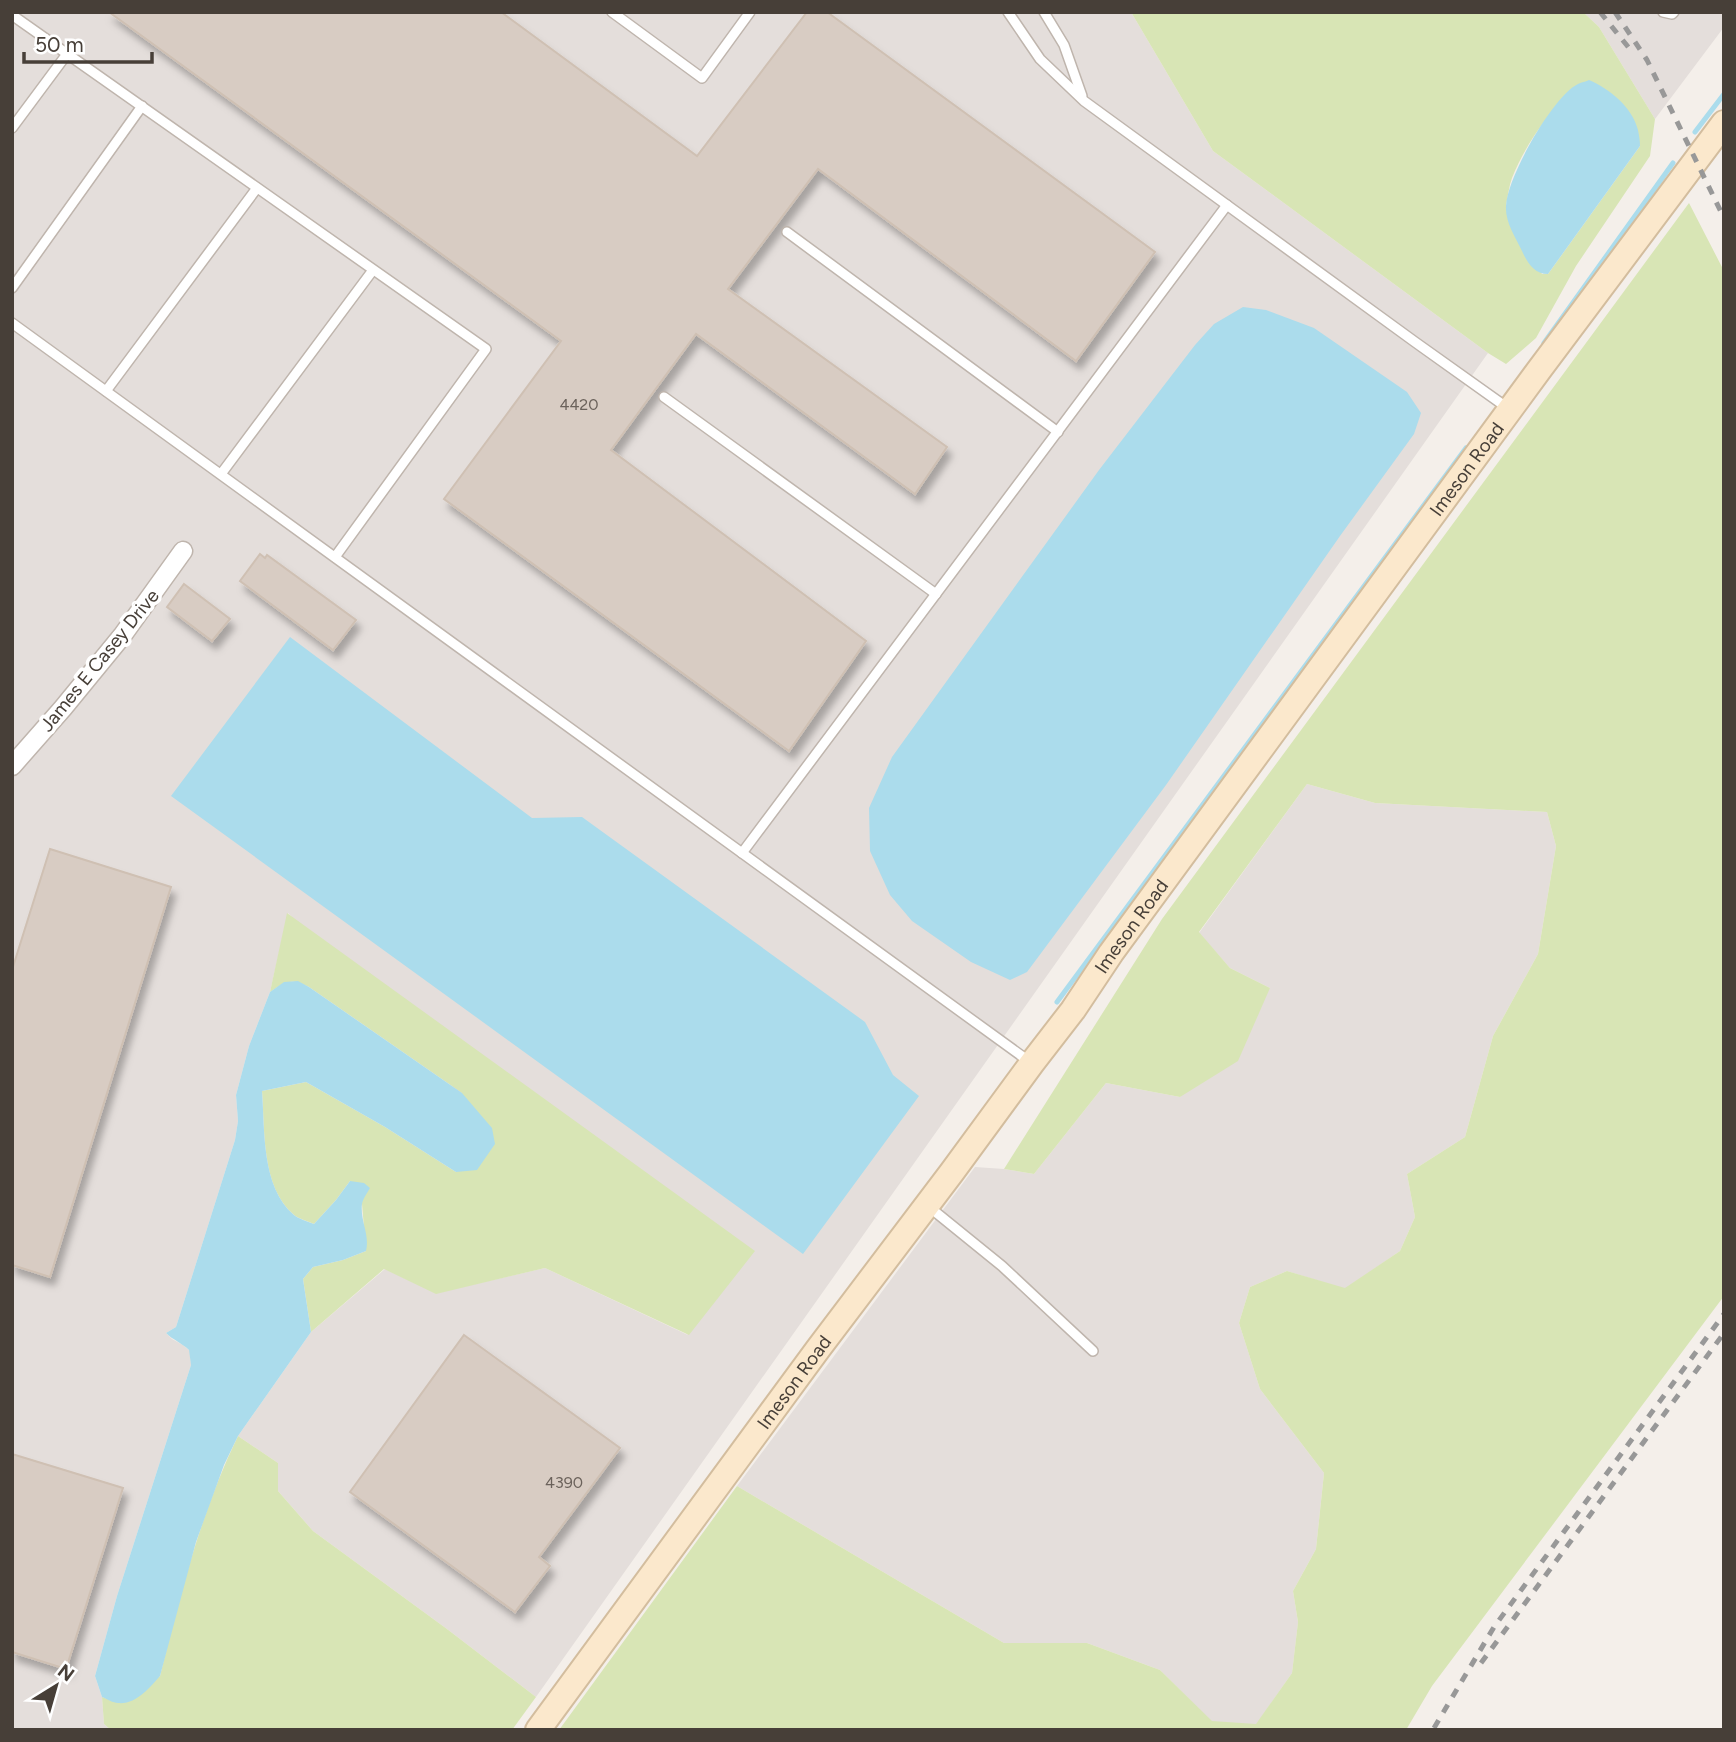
<svg xmlns="http://www.w3.org/2000/svg" width="1736" height="1742" viewBox="0 0 1736 1742" font-family="Figtree,sans-serif">
<style>
.industrial{fill:#e4dedb}
.green{fill:#d8e5b5;fill-rule:evenodd}
.water{fill:#abdcec}
.lines{fill:none;stroke-linecap:round;stroke-linejoin:round}
.stream{stroke:#abdcec;stroke-width:5}
.building{fill:#d8ccc3;stroke:#cfc0b3;stroke-width:2;filter:url(#shadow)}
.lane-casing{stroke:#bfb5ad;stroke-width:12}
.street-casing{stroke:#bfb5ad;stroke-width:21}
.secondary-casing{stroke:#d3bd9e;stroke-width:28}
.lane{stroke:#fff;stroke-width:9}
.street{stroke:#fff;stroke-width:18}
.secondary{stroke:#fbe8cc;stroke-width:24}
.rail{stroke:#989898;stroke-width:5;stroke-dasharray:9 9;stroke-linecap:butt}
.labels{text-anchor:middle;stroke-width:7;stroke-linejoin:round;paint-order:stroke}
.number-label{font-size:16px;fill:#6b625b}
.street-label{font-size:19px;fill:#473f38;stroke:#fff}
</style>
<defs>
<filter id="shadow"><feDropShadow dx="4.5" dy="8" stdDeviation="3.5" flood-color="#0004"/></filter>
</defs>
<rect width="100%" height="100%" fill="#f4efea"/>
<g class="industrial">
<polygon points="12,12 1131,12 1213,151 1488,353 536,1697 447,1629 313,1531 278,1491 278,1463 238,1436 311,1332 385,1269 436,1293 545,1268 688,1335 288,913 270,992 249,1046 236,1095 238,1121 235,1140 176,1327 166,1333 172,1339 183,1345 190,1351 191,1365 117,1596 95,1676 102,1697 104,1724 111,1730 12,1730"/>
<polygon points="1583,12 1724,12 1724,27 1655,119 1599,27"/>
<polygon points="1307,784 1375,803 1547,812 1556,846 1538,954 1493,1036 1465,1137 1407,1174 1415,1217 1400,1251 1345,1289 1287,1271 1250,1287 1239,1323 1260,1389 1324,1473 1316,1549 1293,1591 1298,1622 1292,1673 1256,1725 1212,1722 1160,1670 1087,1643 1004,1643 737,1486 975,1167 1004,1169 1034,1174 1106,1083 1180,1097 1270,988 1230,968 1199,933"/>
</g>
<g class="green">
<path d="M 1131,12 L 1583,12 L 1599,27 L 1655,119 L 1650,156 L 1576,266 L 1536,338 L 1506,364 L 1488,353 L 1213,151 ZM 1566,94 L 1640,146 L 1548,274 L 1542,274 L 1506,205 C 1508,196 1509,186 1512,178 C 1524,147 1545,119 1566,94 Z"/>
<polygon points="1689,203 1724,271 1724,1296 1432,1686 1406,1730 559,1730 737,1486 1004,1643 1087,1643 1160,1670 1212,1721 1256,1724 1292,1673 1298,1622 1293,1591 1316,1549 1324,1473 1260,1389 1239,1323 1250,1287 1287,1271 1345,1288 1400,1251 1415,1217 1407,1174 1465,1137 1493,1036 1538,954 1556,846 1547,812 1375,803 1307,784 1199,932 1230,968 1270,988 1238,1061 1180,1097 1106,1083 1034,1174 1004,1169 1162,919"/>
<path d="M 287,913 L 755,1251 L 689,1335 L 545,1268 L 436,1294 L 384,1269 L 311,1332 L 303,1279 L 313,1267 L 343,1260 L 366,1251 L 362,1204 L 350,1181 L 336,1200 L 314,1224 C 308,1221 299,1219 294,1215 C 261,1187 265,1131 262,1091 L 306,1082 L 385,1127 L 456,1172 L 462,1093 L 309,987 C 291,978 286,981 270,992 Z"/>
<path d="M 238,1436 L 278,1463 L 278,1491 L 313,1531 L 447,1629 L 536,1697 L 512,1730 L 111,1730 L 104,1724 L 102,1697 L 119,1703 L 160,1676 C 180,1594 201,1512 238,1436 Z"/>
</g>
<g class="water">
<path d="M 1589,80 C 1610,89 1632,107 1638,130 C 1639,135 1640,141 1640,146 L 1548,274 C 1534,274 1527,262 1522,251 C 1515,236 1505,222 1506,206 C 1507,177 1553,96 1578,84 C 1582,82 1585,82 1589,80 Z"/>
<polygon points="1243,307 1266,310 1314,328 1407,392 1421,413 1414,434 1340,536 1166,785 1027,972 1010,980 971,962 912,921 890,895 870,851 869,808 892,757 1099,470 1195,345 1214,324"/>
<polygon points="290,637 532,818 582,817 865,1022 893,1075 919,1096 803,1254 171,796"/>
<path d="M 298,981 L 309,987 L 462,1093 L 492,1128 L 495,1144 L 477,1170 L 456,1172 L 385,1127 L 306,1082 L 262,1091 C 265,1130 261,1187 294,1215 C 299,1219 307,1221 314,1224 L 336,1200 L 350,1181 L 364,1183 L 370,1188 C 367,1193 363,1199 362,1204 C 360,1221 370,1234 366,1251 L 343,1260 L 313,1267 L 303,1279 L 311,1332 L 238,1436 L 224,1465 L 196,1542 L 160,1676 C 150,1687 136,1705 118,1703 C 113,1703 107,1699 102,1697 L 95,1676 L 117,1596 L 191,1365 L 189,1350 C 182,1343 173,1340 166,1333 L 176,1327 L 235,1140 L 238,1121 L 236,1095 L 249,1046 L 270,992 L 284,982 Z"/>
</g>
<g class="lines">
<g class="stream">
<polyline points="1695,132 1724,94"/>
<polyline points="1544,343 1673,163"/>
<polyline points="1057,1002 1466,448"/>
</g>
</g>
<g class="building">
<polygon points="109,12 501,12 697,156 807,12 827,12 1155,252 1076,361 818,169 728,289 947,447 915,494 696,334 611,450 866,641 789,751 444,499 561,341"/>
<polygon points="260,554 265,558 267,555 356,620 333,650 240,581"/>
<polygon points="184,584 230,619 212,641 167,607"/>
<polygon points="50,849 171,887 50,1277 12,1265 12,970"/>
<polygon points="464,1335 620,1448 539,1557 550,1566 515,1612 350,1492"/>
<polygon points="12,1454 123,1488 66,1669 12,1652"/>
</g>
<g class="lines">
<defs>
<g id="lane">
<polyline points="612,12 702,78 750,12"/>
<polyline points="1008,12 1040,59 1084,101 1415,342 1509,409"/>
<polyline points="1044,12 1064,45 1082,96"/>
<polyline points="1663,12 1672,14 1674,12"/>
<polyline points="12,15 486,349 335,557"/>
<polyline points="12,128 67,54"/>
<polyline points="787,232 1058,432"/>
<polyline points="12,288 142,106"/>
<polyline points="12,323 1030,1062"/>
<polyline points="106,391 257,188"/>
<polyline points="664,397 936,594"/>
<polyline points="221,474 373,270"/>
<polyline points="742,853 1227,205"/>
<polyline points="928,1206 1002,1266 1093,1351"/>
</g>
<polyline id="street" points="12,766 63,708 122,636 183,551"/>
<g id="secondary">
<path id="s1" d="M 538,1730 L 818,1349 L 952,1172 L 1032,1063 L 1073,1010 L 1111,953 L 1539,370 L 1724,123"/>
</g>
</defs>
<use href="#lane" class="lane-casing"/>
<use href="#street" class="street-casing"/>
<use href="#secondary" class="secondary-casing"/>
<use href="#lane" class="lane"/>
<use href="#street" class="street"/>
<use href="#secondary" class="secondary"/>
<g class="rail">
<polyline points="1600,12 1629,48"/>
<polyline points="1615,12 1647,60 1724,218"/>
<polyline points="1481,1663 1724,1333"/>
<polyline points="1434,1728 1494,1627 1724,1314"/>
</g>
</g>
<g class="labels">
<g class="number-label">
<text x="579" y="410">4420</text>
<text x="564" y="1488">4390</text>
</g>
<g class="street-label">
<text dy="7" stroke="none"><textPath href="#s1" startOffset="1566">Imeson Road</textPath></text>
<text transform="translate(99 660) rotate(-51)" y="7">James E Casey Drive</text>
<text dy="7" stroke="none"><textPath href="#s1" startOffset="999">Imeson Road</textPath></text>
<text dy="7" stroke="none"><textPath href="#s1" startOffset="432">Imeson Road</textPath></text>
</g>
</g>
<rect width="1736" height="1742" fill="none" stroke="#473f38" stroke-width="28"/>
<g transform="translate(56 1686) rotate(37)" stroke="#ffffff" stroke-width="5" paint-order="stroke">
<path d="M0-5L12 26L0 18L-12 26Z" fill="#473f38"/>
<text y="-10" font-size="19" font-weight="bold" text-anchor="middle" fill="#473f38">N</text>
</g>
<path d="M24 52v10h128v-10" fill="none" stroke="#473f38" stroke-width="3.5"/>
<text x="35" y="52" font-size="21" fill="#473f38" stroke="#ffffff" stroke-width="5" paint-order="stroke">50 m</text>
</svg>
